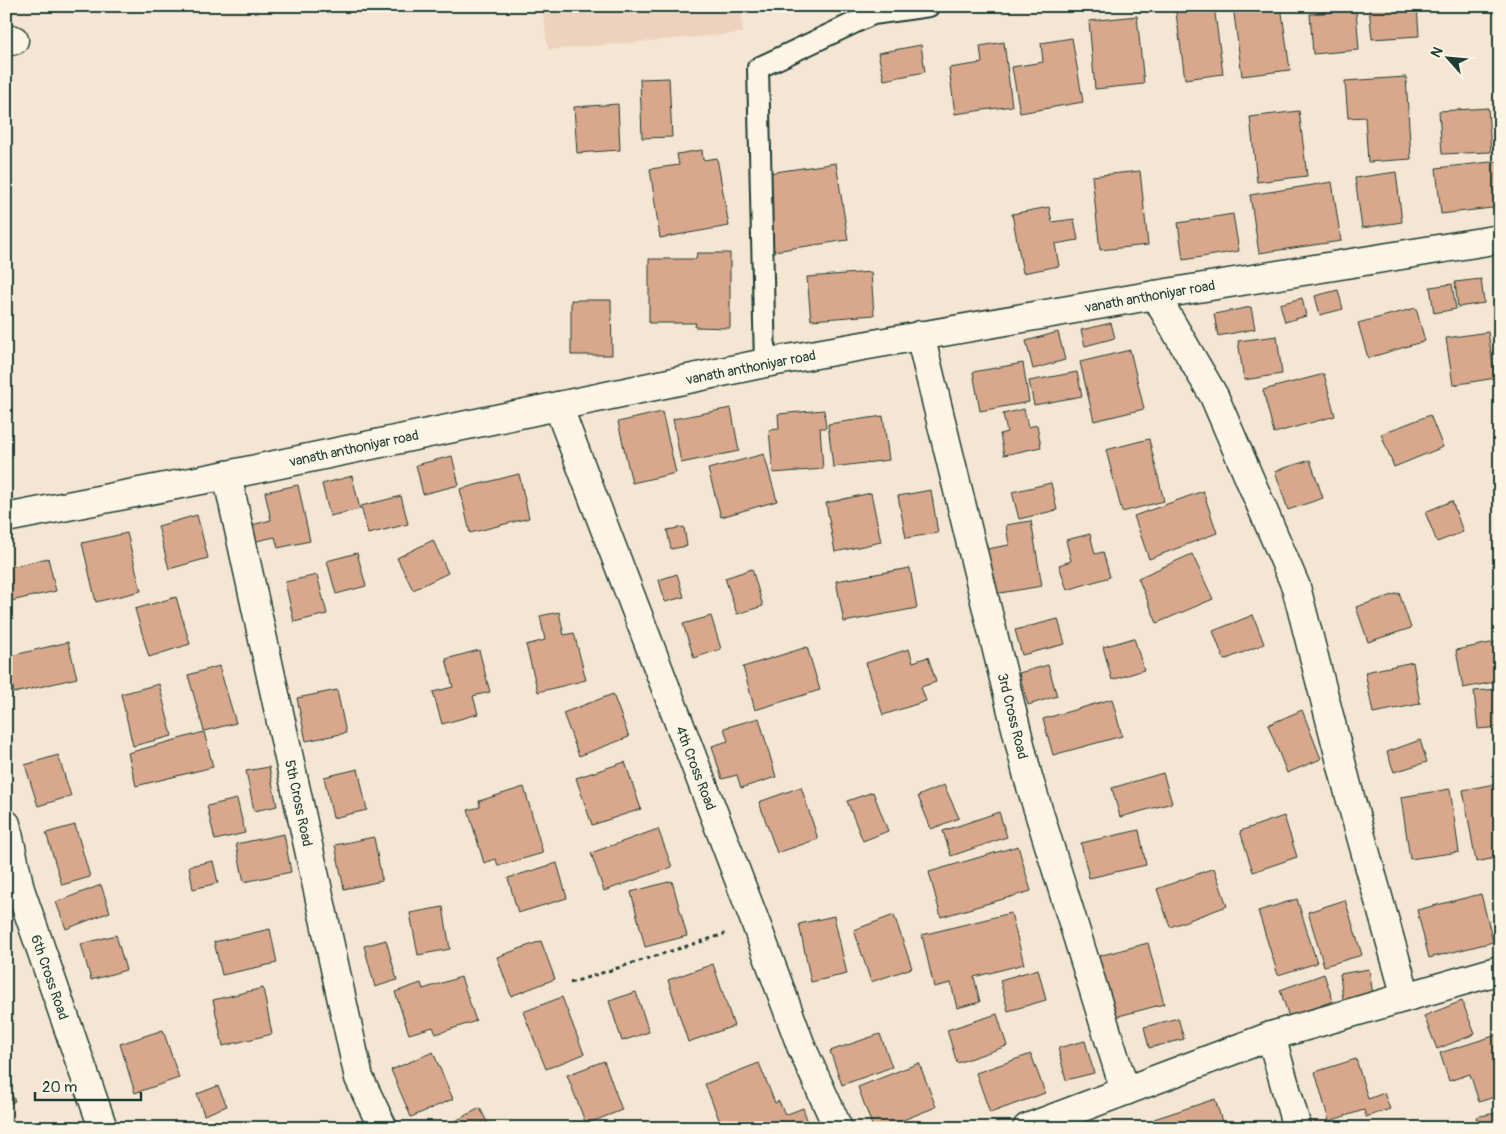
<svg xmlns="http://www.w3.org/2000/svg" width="1506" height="1134" viewBox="0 0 1506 1134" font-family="Pangolin,sans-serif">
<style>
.built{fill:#edd3be}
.building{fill:#d9a88c;stroke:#1f3d34}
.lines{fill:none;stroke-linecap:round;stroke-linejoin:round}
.lane-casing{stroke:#1f3d34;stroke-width:24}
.street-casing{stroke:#1f3d34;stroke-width:31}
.secondary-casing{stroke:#1f3d34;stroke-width:31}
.path{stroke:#1f3d34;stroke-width:3;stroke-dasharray:4 4;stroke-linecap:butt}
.lane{stroke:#fcf5e5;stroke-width:20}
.street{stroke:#fcf5e5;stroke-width:28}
.secondary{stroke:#fcf5e5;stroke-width:28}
.labels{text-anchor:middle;stroke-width:4;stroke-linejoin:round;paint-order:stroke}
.street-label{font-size:14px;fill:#1f3d34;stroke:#fcf5e5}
</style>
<rect width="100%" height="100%" fill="#f5e6d3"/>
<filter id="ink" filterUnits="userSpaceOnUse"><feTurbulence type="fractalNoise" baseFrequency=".02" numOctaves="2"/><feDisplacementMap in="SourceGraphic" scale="10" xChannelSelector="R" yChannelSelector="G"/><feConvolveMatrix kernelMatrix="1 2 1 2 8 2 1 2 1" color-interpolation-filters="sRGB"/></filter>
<g filter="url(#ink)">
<polygon class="built" points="542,6 741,6 743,33 548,50"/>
<g class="building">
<polygon points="1175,6 1214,6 1223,74 1185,79"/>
<polygon points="1233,6 1281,6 1290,70 1242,76"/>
<polygon points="1369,6 1417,6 1419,36 1372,39"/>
<polygon points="1356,10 1359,50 1313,54 1310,14"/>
<polygon points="1137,16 1144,84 1095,89 1089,21"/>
<polygon points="1072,38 1083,102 1020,113 1012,67 1043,62 1041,43"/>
<polygon points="1004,42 1012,106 955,114 949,68 982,63 980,46"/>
<polygon points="921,45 925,72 884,80 878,53"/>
<polygon points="1406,77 1411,159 1368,162 1365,117 1348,118 1345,81"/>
<polygon points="669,78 672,137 642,138 640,79"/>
<polygon points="618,104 620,150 577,153 574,107"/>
<polygon points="1488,108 1491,152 1442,154 1439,111"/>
<polygon points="1299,111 1307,176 1257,182 1250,117"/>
<polygon points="702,150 703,160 717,158 729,226 660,238 650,169 679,165 677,154"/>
<polygon points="1500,161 1500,207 1441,214 1436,168"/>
<polygon points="836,163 848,240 774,251 762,174"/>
<polygon points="1140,171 1148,245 1100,250 1092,176"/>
<polygon points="1396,172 1402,222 1362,228 1355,178"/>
<polygon points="1332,182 1341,241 1259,253 1250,195"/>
<polygon points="1049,207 1052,222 1074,219 1078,240 1055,244 1059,266 1023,273 1012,214"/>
<polygon points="1233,214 1239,251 1183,260 1178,223"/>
<polygon points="697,253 730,253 730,328 695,327 696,323 649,323 649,259 696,259"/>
<polygon points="871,272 874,315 811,320 807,277"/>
<polygon points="1481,279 1484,303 1458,307 1455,282"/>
<polygon points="1452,284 1456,309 1434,313 1430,287"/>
<polygon points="1338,290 1343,309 1320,315 1315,296"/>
<polygon points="1302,298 1306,316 1285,322 1280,304"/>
<polygon points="571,300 611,300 612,355 571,355"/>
<polygon points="1251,307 1255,329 1218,336 1214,314"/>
<polygon points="1416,308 1425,341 1368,358 1358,323"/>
<polygon points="1111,323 1115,338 1085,346 1081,330"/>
<polygon points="1058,332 1065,360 1033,369 1026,341"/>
<polygon points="1488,332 1495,378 1453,385 1446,338"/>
<polygon points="1277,336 1282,374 1244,380 1238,341"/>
<polygon points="1130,350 1144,409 1094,421 1080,362"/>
<polygon points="1023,363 1029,402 980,411 973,372"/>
<polygon points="1077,372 1082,396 1034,405 1029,381"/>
<polygon points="1324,374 1335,416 1274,433 1263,390"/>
<polygon points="731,408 739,451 681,463 673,419"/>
<polygon points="1024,409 1028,427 1037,425 1041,447 1004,455 1000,434 1007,432 1003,414"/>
<polygon points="824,410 826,428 820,428 823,469 773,473 769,430 779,429 778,414"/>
<polygon points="662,412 676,473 632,483 618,422"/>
<polygon points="1430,415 1443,447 1394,467 1381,434"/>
<polygon points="883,416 889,460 833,467 828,424"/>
<polygon points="1149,439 1164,501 1122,512 1106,450"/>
<polygon points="764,454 777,501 721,517 708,469"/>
<polygon points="452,456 459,485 423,494 416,465"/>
<polygon points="1310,460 1323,498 1288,510 1275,471"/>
<polygon points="519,474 529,518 470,533 460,489"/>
<polygon points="352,476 360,509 330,516 322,484"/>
<polygon points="1051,483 1057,510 1019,519 1012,492"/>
<polygon points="298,485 310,541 278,548 275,537 252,542 248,526 271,520 265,492"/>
<polygon points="931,490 938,533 906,538 898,496"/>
<polygon points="1203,491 1217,533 1149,559 1134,516"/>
<polygon points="871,493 881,542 835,552 826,503"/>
<polygon points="401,496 408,524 368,534 361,506"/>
<polygon points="1452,501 1463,532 1437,542 1425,512"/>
<polygon points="197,515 208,558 169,569 158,526"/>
<polygon points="1031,521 1042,586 994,594 987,549 1009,545 1006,525"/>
<polygon points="684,527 687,546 671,549 667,530"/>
<polygon points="127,533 141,591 96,602 82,543"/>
<polygon points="1090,534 1095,554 1103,552 1110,577 1067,590 1059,565 1071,561 1066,540"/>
<polygon points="433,540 448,573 413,590 397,558"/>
<polygon points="357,553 366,586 336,594 327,561"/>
<polygon points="1192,554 1213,599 1157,623 1138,578"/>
<polygon points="48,558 56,591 6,602 6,568"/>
<polygon points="910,568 917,608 844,622 836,581"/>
<polygon points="752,569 763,606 737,614 725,578"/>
<polygon points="677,574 684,597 665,602 659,580"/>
<polygon points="317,575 327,614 294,622 285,582"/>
<polygon points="1399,593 1411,628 1368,642 1356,607"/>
<polygon points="176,597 190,644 149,657 135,609"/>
<polygon points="559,612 564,635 574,633 586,680 538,692 526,645 545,640 540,616"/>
<polygon points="1253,615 1264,644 1224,660 1213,631"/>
<polygon points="711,616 721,649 694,658 683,624"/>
<polygon points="1058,619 1065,644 1022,655 1015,630"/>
<polygon points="1134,638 1144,670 1112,680 1103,647"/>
<polygon points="1500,641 1500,681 1463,688 1456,650"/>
<polygon points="68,642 77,678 14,693 6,657"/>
<polygon points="807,647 820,690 755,710 743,667"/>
<polygon points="909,649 913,662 928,657 936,682 921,687 926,701 883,715 866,663"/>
<polygon points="479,650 490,692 473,696 478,714 442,724 433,692 453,687 446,659"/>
<polygon points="1413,662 1420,704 1373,713 1365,672"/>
<polygon points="1048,665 1057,696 1028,705 1019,673"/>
<polygon points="219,666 236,723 204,731 188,675"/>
<polygon points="159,684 172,736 133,746 121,694"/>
<polygon points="1500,689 1500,727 1478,729 1474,691"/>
<polygon points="337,690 346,733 306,741 297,698"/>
<polygon points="613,694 629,737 579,756 563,713"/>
<polygon points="1112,699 1122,736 1053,755 1043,719"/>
<polygon points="1302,710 1321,759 1287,773 1268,725"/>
<polygon points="759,718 776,777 741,788 737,775 722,779 712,746 728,741 724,728"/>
<polygon points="204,732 213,767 136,786 128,753"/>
<polygon points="1420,740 1427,762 1394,772 1387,752"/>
<polygon points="58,755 71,796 38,806 25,765"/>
<polygon points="625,762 641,809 592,825 576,778"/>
<polygon points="269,767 277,806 254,811 246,771"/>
<polygon points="358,769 367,810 333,818 324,777"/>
<polygon points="1163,773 1172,803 1120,817 1112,788"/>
<polygon points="1500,783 1500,857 1476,862 1463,790"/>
<polygon points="944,785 959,818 931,829 918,796"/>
<polygon points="524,787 543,853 498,866 496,859 484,863 468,810 480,807 479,801"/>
<polygon points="801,787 818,839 777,853 759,802"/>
<polygon points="1450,789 1459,852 1410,859 1401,797"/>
<polygon points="873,792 888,831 863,841 847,801"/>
<polygon points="237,799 245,833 215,840 207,806"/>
<polygon points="999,812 1007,837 951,856 943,831"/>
<polygon points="1284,816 1297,857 1253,872 1240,831"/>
<polygon points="75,825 90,877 62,885 46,833"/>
<polygon points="658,829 672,867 604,891 591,853"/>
<polygon points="1139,830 1146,865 1089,878 1081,843"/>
<polygon points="284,834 291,872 244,882 236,844"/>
<polygon points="374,837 382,881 344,889 335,845"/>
<polygon points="1018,846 1031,891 941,917 929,872"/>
<polygon points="213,861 218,883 193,889 189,866"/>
<polygon points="557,863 567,898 518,913 508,878"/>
<polygon points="1214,868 1227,906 1170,927 1157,889"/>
<polygon points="672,881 687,936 645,947 631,892"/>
<polygon points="101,885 110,912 66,929 56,902"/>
<polygon points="1481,894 1493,942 1429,958 1417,910"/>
<polygon points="1297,899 1317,963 1278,975 1258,911"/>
<polygon points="1345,900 1362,955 1324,966 1308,912"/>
<polygon points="443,907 450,949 418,955 410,913"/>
<polygon points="1011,913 1024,964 974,977 980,1002 957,1008 951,983 934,987 922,935"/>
<polygon points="894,915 912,968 871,982 854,930"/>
<polygon points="834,916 847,974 811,982 799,924"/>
<polygon points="270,929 277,963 222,975 214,942"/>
<polygon points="116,935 126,970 91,980 81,944"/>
<polygon points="386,940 397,980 375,987 364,946"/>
<polygon points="541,941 555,979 511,996 497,957"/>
<polygon points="1148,943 1164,1004 1115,1017 1099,956"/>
<polygon points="713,964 734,1026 688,1042 668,980"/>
<polygon points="1038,969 1046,1000 1008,1011 1000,980"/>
<polygon points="1369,969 1373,995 1343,1000 1340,974"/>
<polygon points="1324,974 1333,1001 1289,1017 1280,990"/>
<polygon points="461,977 476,1021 436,1034 433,1027 409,1034 395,992 421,983 423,989"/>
<polygon points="263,988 272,1034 223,1046 213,1000"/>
<polygon points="636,992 649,1032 622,1041 609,1001"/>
<polygon points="562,997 584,1054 546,1069 523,1012"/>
<polygon points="1462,1001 1475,1034 1437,1049 1424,1016"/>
<polygon points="997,1014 1007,1046 957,1063 947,1030"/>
<polygon points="1178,1018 1184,1039 1149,1048 1144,1027"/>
<polygon points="163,1030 179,1078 135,1093 120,1044"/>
<polygon points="880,1034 892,1067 842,1085 830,1051"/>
<polygon points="1500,1034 1500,1095 1479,1102 1470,1074 1449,1081 1440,1053"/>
<polygon points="1085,1041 1094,1073 1066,1080 1058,1048"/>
<polygon points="433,1052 453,1099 411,1117 391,1070"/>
<polygon points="1031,1054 1045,1093 990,1113 976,1073"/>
<polygon points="1356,1059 1368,1099 1384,1093 1390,1109 1366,1117 1364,1110 1329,1121 1315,1072"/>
<polygon points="604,1061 622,1110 586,1124 567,1075"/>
<polygon points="759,1063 775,1103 779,1101 785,1115 803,1108 810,1128 719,1128 722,1127 705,1084"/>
<polygon points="919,1063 936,1107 883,1128 873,1128 858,1087"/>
<polygon points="6,1083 15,1101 6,1105"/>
<polygon points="218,1086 227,1106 204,1115 197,1094"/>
<polygon points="1215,1099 1224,1128 1157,1128 1154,1119"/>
<polygon points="480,1108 490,1128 442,1128"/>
<polygon points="1500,1112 1500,1128 1479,1128 1476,1117"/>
</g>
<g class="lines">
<defs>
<polyline id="lane" points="765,363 758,68 873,14 929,6"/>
<g id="street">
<polyline points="6,42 14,40"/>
<polyline points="1155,295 1214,396 1296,587 1350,797 1406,997"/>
<polyline points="920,335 1028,777 1125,1091"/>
<polyline points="558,406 756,924 801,1046 838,1128"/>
<polyline points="227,475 359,1078 383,1128"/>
<polyline points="6,824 20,889 103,1128"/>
<polyline points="1271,1036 1297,1128"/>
<polyline points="1027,1128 1271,1036 1500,970"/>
</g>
<polyline id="secondary" points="6,518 227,475 765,363 1155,295 1500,239"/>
</defs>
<use href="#lane" class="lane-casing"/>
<use href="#street" class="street-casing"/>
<use href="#secondary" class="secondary-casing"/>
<polyline class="path" points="570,983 725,934"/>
<use href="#lane" class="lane"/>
<use href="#street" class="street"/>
<use href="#secondary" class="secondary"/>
</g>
</g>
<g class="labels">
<g class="street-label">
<text transform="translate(1150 296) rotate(-10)" y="5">vanath anthoniyar road</text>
<text transform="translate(751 367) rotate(-11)" y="5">vanath anthoniyar road</text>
<text transform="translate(354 448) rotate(-12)" y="5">vanath anthoniyar road</text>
<text transform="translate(1013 716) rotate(76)" y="5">3rd Cross Road</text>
<text transform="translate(696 768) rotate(69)" y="5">4th Cross Road</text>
<text transform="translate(299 803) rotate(78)" y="5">5th Cross Road</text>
<text transform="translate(50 977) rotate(71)" y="5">6th Cross Road</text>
</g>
</g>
<rect width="1506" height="1134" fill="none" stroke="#fcf5e5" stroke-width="25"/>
<rect x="12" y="12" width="1481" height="1109" fill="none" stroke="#1f3d34" stroke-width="2" filter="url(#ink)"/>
<g transform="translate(1448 58) rotate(297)" stroke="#fcf5e5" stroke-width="4" paint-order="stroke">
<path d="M0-4L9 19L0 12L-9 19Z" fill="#1f3d34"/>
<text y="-8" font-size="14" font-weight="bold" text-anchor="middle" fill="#1f3d34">N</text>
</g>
<path d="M35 1092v8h106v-8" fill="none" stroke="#1f3d34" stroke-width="2.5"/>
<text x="42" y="1092" font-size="15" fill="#1f3d34" stroke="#fcf5e5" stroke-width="4" paint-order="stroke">20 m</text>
</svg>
